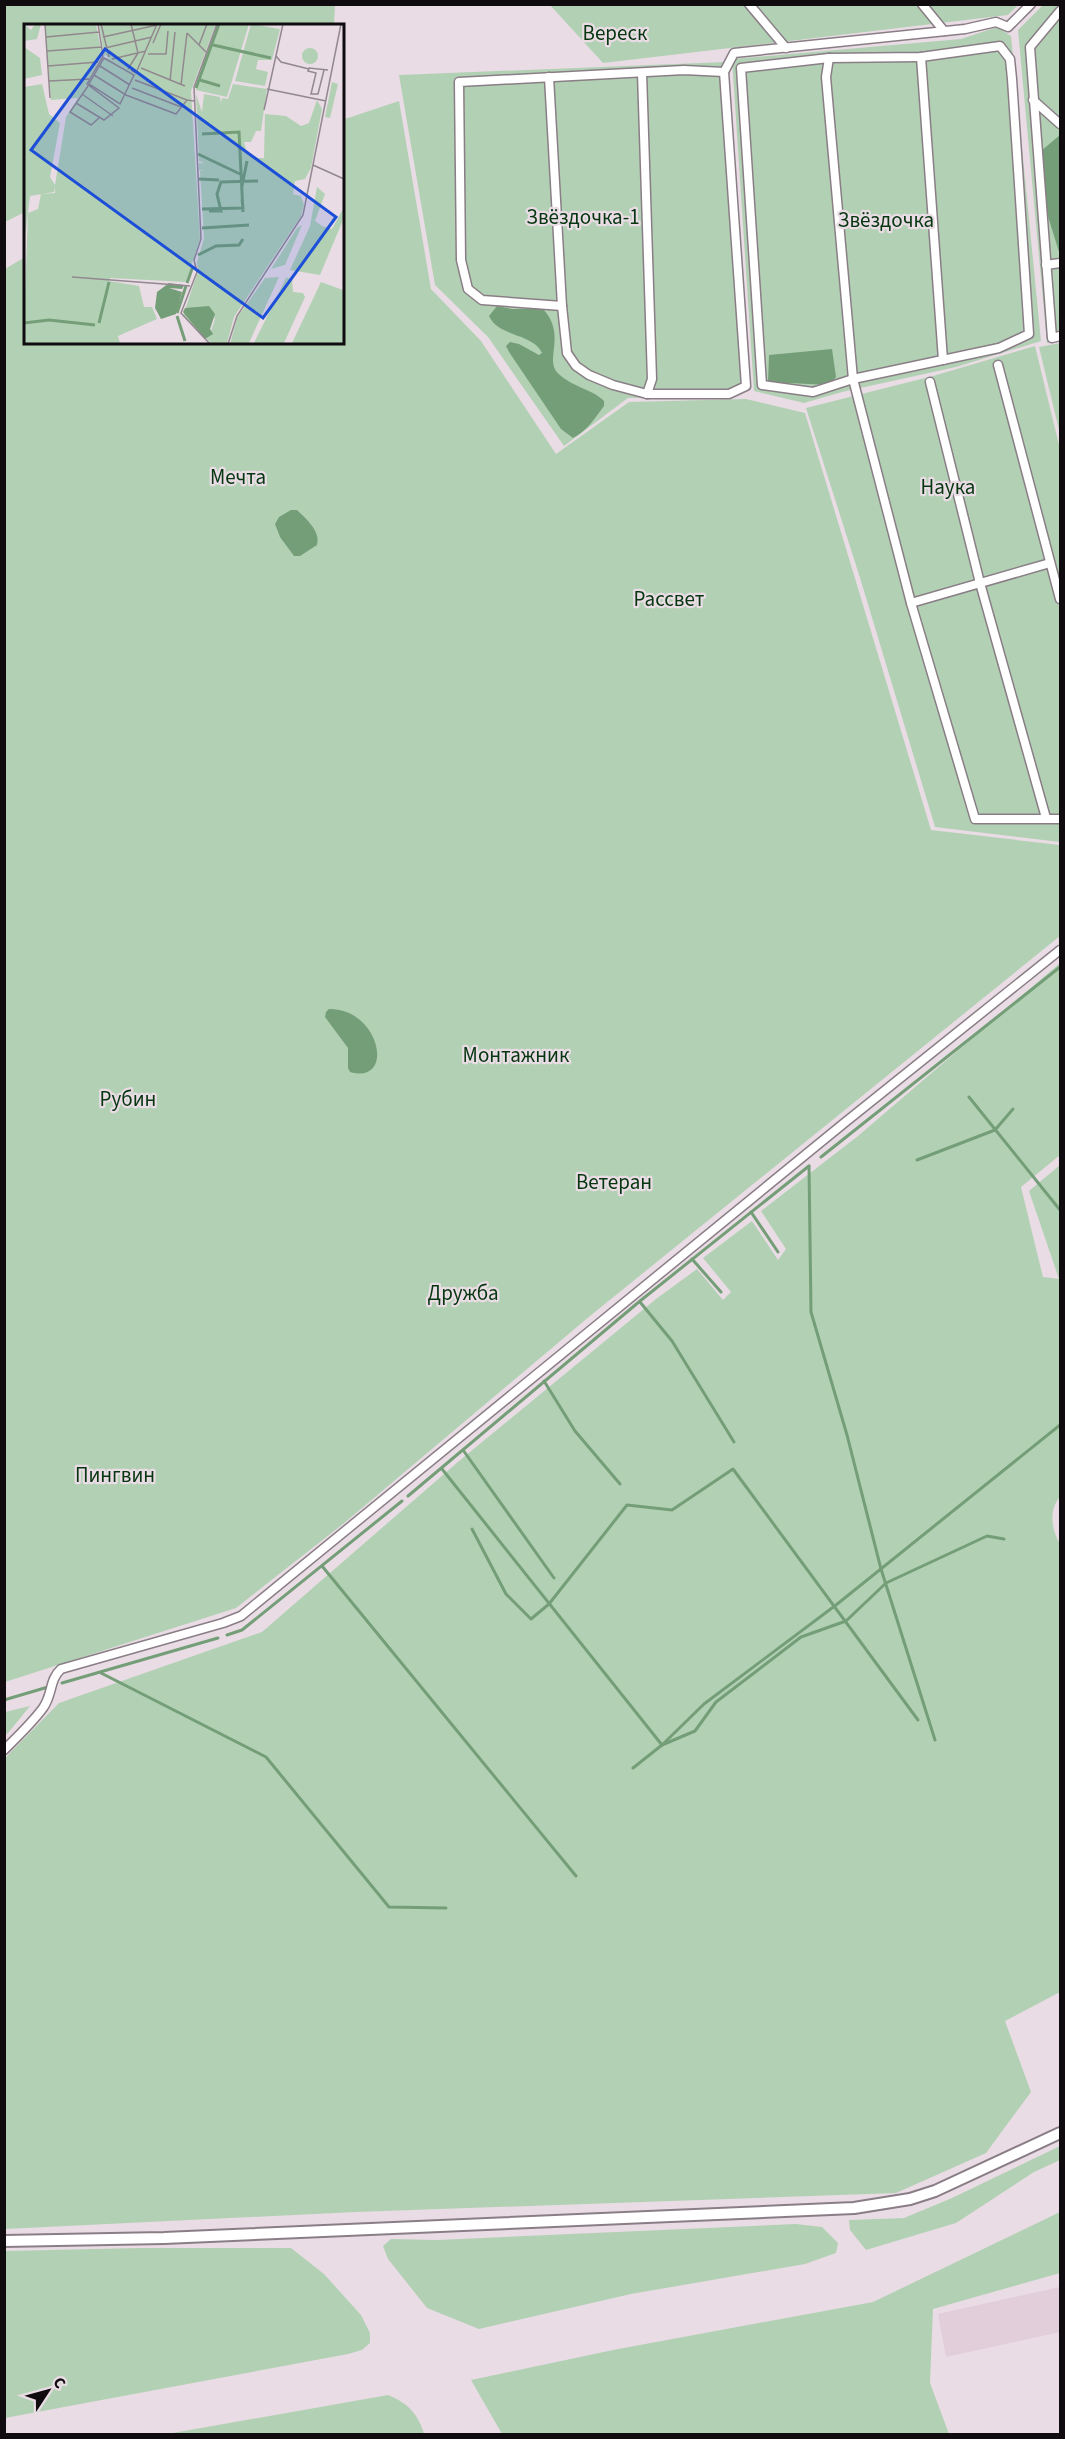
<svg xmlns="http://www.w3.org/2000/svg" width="1065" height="2439" viewBox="0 0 1065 2439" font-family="'Source Sans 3',sans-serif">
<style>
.built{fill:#e2cddb}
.green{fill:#b2d1b4}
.water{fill:#749e77}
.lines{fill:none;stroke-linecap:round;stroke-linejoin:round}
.stream{stroke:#749e77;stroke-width:3}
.minor-casing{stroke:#8a7e86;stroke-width:11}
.tertiary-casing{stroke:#8a7e86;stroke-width:14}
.minor{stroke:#fff;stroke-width:8}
.tertiary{stroke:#fff;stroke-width:10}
.labels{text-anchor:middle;stroke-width:4.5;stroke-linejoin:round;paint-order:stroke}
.park-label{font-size:21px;fill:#05360f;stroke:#eadce5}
.inset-river{fill:none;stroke:#749e77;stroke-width:3}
.inset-road{fill:none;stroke:#92888f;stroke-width:1.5}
.view{fill:#1d4ed8;fill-opacity:0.15;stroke:#1d4ed8;stroke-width:3}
.inset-edge{fill:none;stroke:#0f0b0e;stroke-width:3}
</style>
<rect width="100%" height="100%" fill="#eadce5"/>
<polygon class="built" points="1060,2287 1060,2332 946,2357 938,2314"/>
<g class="green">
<polygon points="4,5 335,5 334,25 26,26 25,212 5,222"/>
<polygon points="550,5 1018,5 1008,15 603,63"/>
<polygon points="1043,5 1060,5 1060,340 1047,343 1018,30"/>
<polygon points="997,27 1011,36 1041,341 956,367 842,392 804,403 754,391 732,59 961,39"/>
<polygon points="725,62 747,390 733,396 628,398 564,446 488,337 435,285 399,75"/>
<polygon points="399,101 431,289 481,341 556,454 629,402 746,399 805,413 931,830 1060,845 1060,936 590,1316 343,1524 236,1608 5,1682 5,269 25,257 26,342 342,342 342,120"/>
<polygon points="1060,343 1060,434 1039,347"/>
<polygon points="1035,346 1060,449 1060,842 935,827 861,581 806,408 933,376"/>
<path d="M 1060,963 L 1060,1155 L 1021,1187 L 1043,1277 L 1059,1279 L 1029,1191 L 1060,1165 L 1060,1497 C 1048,1510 1052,1531 1060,1544 L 1060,1992 L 1005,2021 L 1031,2092 L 986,2153 L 896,2193 L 356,2212 L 5,2229 L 5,1758 L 59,1703 L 262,1632 L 459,1461 L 656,1299 L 697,1269 L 723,1300 L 731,1292 L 703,1258 L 752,1221 L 778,1260 L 786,1249 L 761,1211 L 858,1136 Z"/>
<polygon points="30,1706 8,1733 5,1735 5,1712"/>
<polygon points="1060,2146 1060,2160 1034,2172 956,2223 866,2250 850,2230 849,2220 904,2218 952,2198"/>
<polygon points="1060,2212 1060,2273 933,2309 930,2383 949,2434 502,2434 471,2380 613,2350 873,2302"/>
<polygon points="796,2224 822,2227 838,2243 836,2253 805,2264 631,2294 479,2329 427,2308 388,2259 383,2246 391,2239 437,2240"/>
<polygon points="139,2248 291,2248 324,2274 361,2315 370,2333 370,2343 362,2350 348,2354 5,2418 5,2251"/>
<path d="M 388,2395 C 408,2403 418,2414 424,2434 L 167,2434 Z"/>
</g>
<g class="water">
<polygon points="1060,135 1060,255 1041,194 1041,151"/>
<path d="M 497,306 L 512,309 L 543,309 C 566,334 546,357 556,371 C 568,386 593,389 604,401 L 604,406 C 595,418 587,431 573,438 L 561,429 L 509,352 L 506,346 L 510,342 L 519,344 L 539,355 L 542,353 C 533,333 498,337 489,316 Z"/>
<polygon points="832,349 836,377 829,385 768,382 769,355"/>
<path d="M 291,510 L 297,510 C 306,519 321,531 317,545 L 300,556 L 294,556 L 280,537 L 275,524 L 279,517 Z"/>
<path d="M 329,1009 C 380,1008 396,1085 350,1072 L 348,1068 L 348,1048 L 325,1017 L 326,1012 Z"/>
</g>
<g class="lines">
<g class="stream">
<polyline points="969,1097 1060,1210"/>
<polyline points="821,1157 1060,967"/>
<polyline points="917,1160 995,1130 1013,1109"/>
<polyline points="809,1166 811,1312 847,1435 881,1569 935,1740"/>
<polyline points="751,1212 778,1252"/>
<polyline points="692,1259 721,1292"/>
<polyline points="640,1302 672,1341 734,1442"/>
<polyline points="544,1381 575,1431 620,1484"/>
<polyline points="463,1450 554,1578"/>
<polyline points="442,1469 662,1745 695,1731 716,1702 801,1637 846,1621 886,1583 987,1536 1004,1539"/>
<polyline points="408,1496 640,1301 809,1166"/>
<polyline points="472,1529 506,1594 531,1619 549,1604 627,1505 672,1510 733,1469 918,1720"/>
<polyline points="322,1566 576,1876"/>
<polyline points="227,1635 242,1630 402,1501"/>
<polyline points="101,1673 266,1757 389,1907 446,1908"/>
<polyline points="62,1683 218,1638"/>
<polyline points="4,1700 48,1687"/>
<polyline points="633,1768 662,1745 704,1704 836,1605 1060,1425"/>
</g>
<defs>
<g id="minor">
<polyline points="749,4 786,48"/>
<polyline points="922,4 944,31"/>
<polyline points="1060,11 1030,47 1052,338 1060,336"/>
<polygon points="1000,46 1010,59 1012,79 1029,334 999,348 853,379 813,392 762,385 741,68 829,58 921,57"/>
<polyline points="921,57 943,360"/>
<polyline points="829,58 826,77 853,379 911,603 975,819 1060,819"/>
<polyline points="642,73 652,379 647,394"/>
<polyline points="549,77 562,306 567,353 576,366 589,375 613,385 647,394 729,394 746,386 724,72 734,53 965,29 996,22 1008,27 1031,4"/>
<polyline points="1033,100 1060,124"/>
<polyline points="1046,265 1060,263"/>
<polyline points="562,306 482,300 468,289 461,260 459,82 684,70 724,72"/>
<polyline points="998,365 1060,599"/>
<polyline points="930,382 980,583 1046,818"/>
<polyline points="911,603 1050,563"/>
<path d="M 4,1750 C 17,1737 32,1723 43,1708 C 53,1694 49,1680 61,1669 L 223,1623 L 241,1616 L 843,1124 L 1060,950"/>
</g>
<polyline id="tertiary" points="4,2241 164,2238 854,2208 910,2199 935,2191 1060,2133"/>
</defs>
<use href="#minor" class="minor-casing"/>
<use href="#tertiary" class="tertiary-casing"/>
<use href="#minor" class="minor"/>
<use href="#tertiary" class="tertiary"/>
</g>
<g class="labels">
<g class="park-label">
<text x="615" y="40">Вереск</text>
<text x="583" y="224">Звёздочка-1</text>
<text x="886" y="227">Звёздочка</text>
<text x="238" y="484">Мечта</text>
<text x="948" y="494">Наука</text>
<text x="669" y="606">Рассвет</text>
<text x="516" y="1062">Монтажник</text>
<text x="128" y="1106">Рубин</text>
<text x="614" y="1189">Ветеран</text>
<text x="463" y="1300">Дружба</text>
<text x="115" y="1482">Пингвин</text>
</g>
</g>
<g transform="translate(24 24)">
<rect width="320" height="320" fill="#eadce5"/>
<path d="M 0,0 L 7,6 L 11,0 L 17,0 L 13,15 L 0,17 ZM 21,0 L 72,0 L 78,31 L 59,67 L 78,33 L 87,35 L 80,31 L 75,0 L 192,0 L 167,67 L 176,215 L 162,258 L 86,254 L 85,257 L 115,262 L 120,283 L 128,283 L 133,295 L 94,312 L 96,319 L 0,319 L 0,299 L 43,297 L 0,298 L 4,189 L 14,185 L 17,170 L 31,169 L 31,162 L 30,168 L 6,172 L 0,221 L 0,63 L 18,60 L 25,90 L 36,99 L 26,153 L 31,161 L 42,93 L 54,74 L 27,76 ZM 196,0 L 225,0 L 203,73 L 172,66 ZM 227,0 L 256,5 L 248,36 L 234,36 L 232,45 L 244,48 L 241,62 L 211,57 ZM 0,23 L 16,34 L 18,51 L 0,55 ZM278 32a8 8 0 1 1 16 0a8 8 0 1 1-16 0ZM 308,58 L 314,60 L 306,94 L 301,93 ZM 209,60 L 243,65 L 237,107 L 232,107 L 227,118 L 220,118 L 223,129 L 233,134 L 240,134 L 241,90 L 262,92 L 277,102 L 285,99 L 293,76 L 298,85 L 287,144 L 281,155 L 271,157 L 269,170 L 277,172 L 280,181 L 277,192 L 210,293 L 203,319 L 187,319 L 159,292 L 174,247 L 173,238 L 180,214 L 176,147 L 180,147 L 175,146 L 175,139 L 180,139 L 175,137 L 172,70 L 178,88 L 180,70 L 196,73 L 197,79 L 198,74 L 204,75 ZM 185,282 L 191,295 L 186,310 L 167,286 ZM 293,163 L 301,170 L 291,197 L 298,202 L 308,205 L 320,183 L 319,196 L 296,251 L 266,246 L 286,202 ZM 278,201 L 261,241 L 247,245 L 273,204 ZM 255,253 L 225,319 L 206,320 L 213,294 L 241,254 ZM 262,254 L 268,254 L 269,268 L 279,269 L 281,273 L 260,319 L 230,319 ZM 297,258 L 319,266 L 319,319 L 268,319 Z" fill="#b2d1b4" fill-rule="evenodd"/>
<path d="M 145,259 L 160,261 L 158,265 L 145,264 L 158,268 L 152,290 L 137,295 L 131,284 L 133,268 ZM 185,282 L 191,290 L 186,305 L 189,310 L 181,315 L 159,288 L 161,284 Z" fill="#749e77"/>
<path class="inset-river" d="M 189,21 L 247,34M 176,56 L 196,62M 172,64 L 195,0M 178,110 L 215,108 L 219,188M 174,130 L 216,150M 175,155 L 195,156M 218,162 L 223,137M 178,185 L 219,184 L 218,175M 185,187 L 197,187 L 193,170 L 197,158 L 234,157M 178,204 L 225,201M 174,231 L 192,222 L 215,221 L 219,215M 163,259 L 169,242M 153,289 L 162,262M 153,292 L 161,317M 0,299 L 25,296 L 71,301M 75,299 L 85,258"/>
<path class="inset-road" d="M 21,0 L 26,74M 77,0 L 85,33M 163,9 L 183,29M 22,13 L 75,8M 79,13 L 133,1M 129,19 L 137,0M 175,21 L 183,0M 81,24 L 128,13M 23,27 L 78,23M 124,30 L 142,30 L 144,7M 252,32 L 257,38 L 285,45M 80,34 L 110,51 L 96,80 L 65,60 ZM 88,35 L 122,27M 24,42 L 74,38M 76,42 L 106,61M 117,44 L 161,62M 104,45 L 114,29 L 107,0M 107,46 L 112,49 L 133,0M 300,46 L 294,70 L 287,70 L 292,49 L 284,47 L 285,44 L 304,46M 70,51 L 102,71 L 152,90 L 163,76 L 170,77M 111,56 L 163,76M 25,57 L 65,55M 146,57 L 151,8M 157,61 L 163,9M 64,62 L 46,88 L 67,101 L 75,94M 108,64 L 157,83M 243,65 L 302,77M 58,70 L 89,92M 52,79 L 80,96 L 95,84 L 63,60 L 79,32 L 74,0M 240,86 L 259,0M 289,141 L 320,155M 48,253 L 166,262M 186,320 L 157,289 L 173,248 L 170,236 L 177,215 L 170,63 L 193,0M 204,320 L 213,292 L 279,191 L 317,0"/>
<path class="view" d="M 81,25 L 312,193 L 239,294 L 7,126 Z"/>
<rect width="320" height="320" class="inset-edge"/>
</g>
<rect width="1065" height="2439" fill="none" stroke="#0f0b0e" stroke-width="12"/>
<g transform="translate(48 2391) rotate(54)" stroke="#eadce5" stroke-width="4.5" paint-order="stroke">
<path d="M0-4.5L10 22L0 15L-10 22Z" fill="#0f0b0e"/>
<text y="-9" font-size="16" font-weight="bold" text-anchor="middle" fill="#0f0b0e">С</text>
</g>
</svg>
